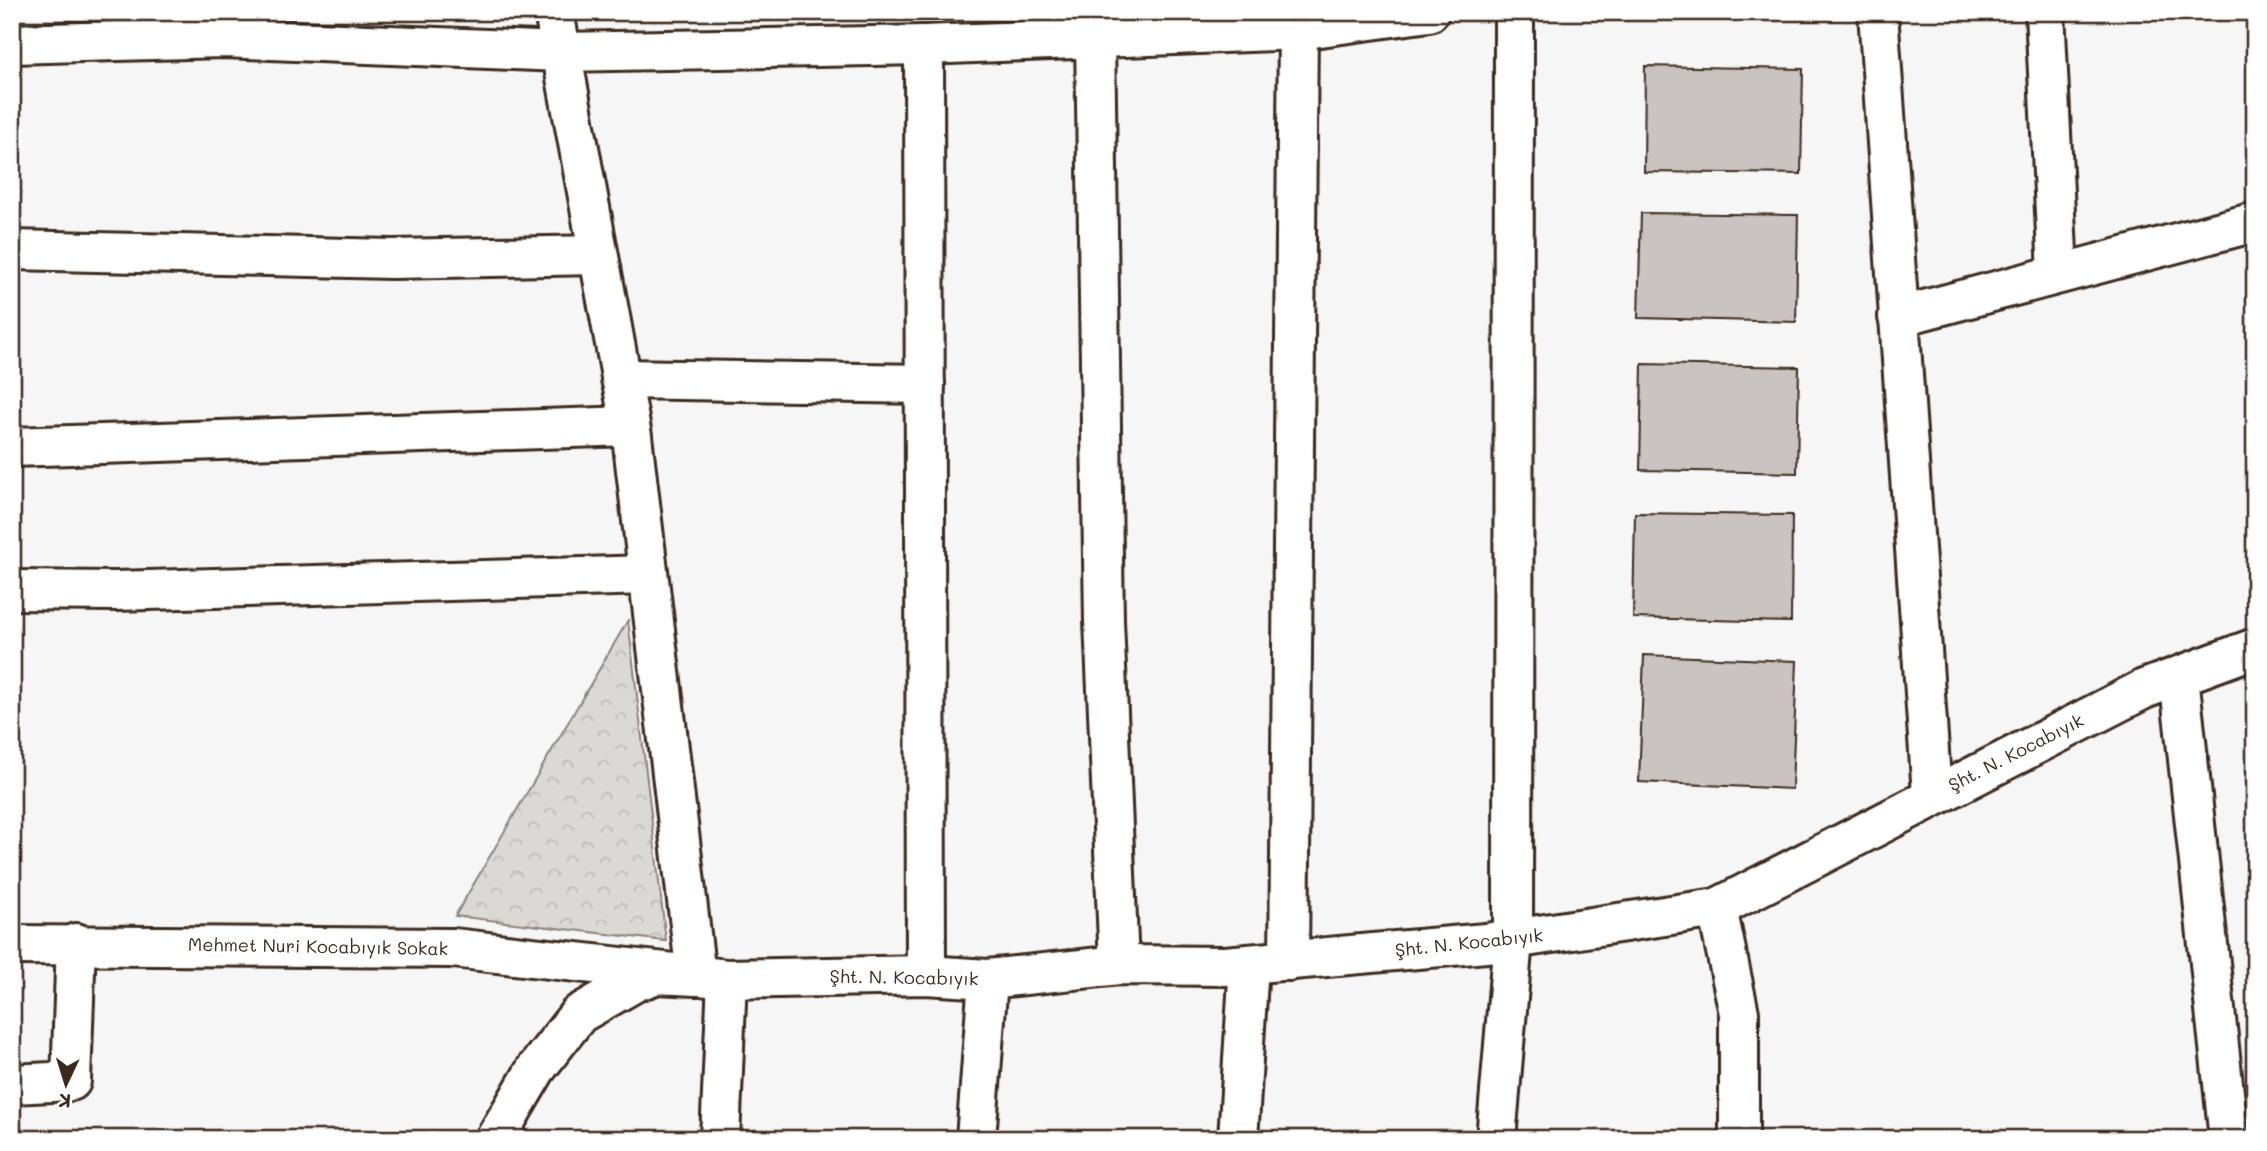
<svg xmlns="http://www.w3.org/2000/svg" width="2267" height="1151" viewBox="0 0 2267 1151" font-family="Mali,sans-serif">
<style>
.forest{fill:url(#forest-crowns);stroke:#8b827a;stroke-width:2}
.building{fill:#c9c3c1;stroke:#3b2a1e;stroke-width:2}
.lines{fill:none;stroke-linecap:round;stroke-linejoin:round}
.minor-casing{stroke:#3b2a1e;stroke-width:44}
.minor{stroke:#fff;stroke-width:38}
.labels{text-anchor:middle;stroke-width:7;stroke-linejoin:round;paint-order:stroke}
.street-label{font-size:18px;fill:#3b2a1e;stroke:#fff}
</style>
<defs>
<pattern id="forest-crowns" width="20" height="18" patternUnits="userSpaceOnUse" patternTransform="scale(1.75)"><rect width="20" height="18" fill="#dbd9d6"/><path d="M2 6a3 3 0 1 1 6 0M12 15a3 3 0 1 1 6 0" fill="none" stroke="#bdbab7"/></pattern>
</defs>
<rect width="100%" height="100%" fill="#f7f6f6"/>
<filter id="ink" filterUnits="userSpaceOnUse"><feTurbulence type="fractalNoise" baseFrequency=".0143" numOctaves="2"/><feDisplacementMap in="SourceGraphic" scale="14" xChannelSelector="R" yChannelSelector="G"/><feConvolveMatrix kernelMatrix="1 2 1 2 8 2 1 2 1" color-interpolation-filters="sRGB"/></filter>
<g filter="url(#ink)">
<polygon class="forest" points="628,620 666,941 455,916"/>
<g class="building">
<polygon points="1645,66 1803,69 1801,174 1644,172"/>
<polygon points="1641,213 1798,215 1796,322 1638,318"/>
<polygon points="1642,364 1799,367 1797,473 1640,470"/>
<polygon points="1635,513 1792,515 1791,622 1633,618"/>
<polygon points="1644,655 1797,661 1792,789 1639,782"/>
</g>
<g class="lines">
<defs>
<g id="minor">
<polyline points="1878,12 1932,795"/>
<polyline points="2045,12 2058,273"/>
<polyline points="1095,38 1104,621 1119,965"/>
<polyline points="12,44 223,38 561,52 924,45 1298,30 1429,12"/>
<polyline points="924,45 926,975"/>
<polyline points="12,250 392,259 598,255"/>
<polyline points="1898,317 2255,222"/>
<polyline points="621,379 925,384"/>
<polyline points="12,447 630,426"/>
<polyline points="12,590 115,591 648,575"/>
<polyline points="2179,676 2229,1139"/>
<polyline points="1717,908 1739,1013 1739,1139"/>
<polyline points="12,945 453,948 727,979 926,975 988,979 1119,965 1225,966 1486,943 1717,908 2144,689 2255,648"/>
<polyline points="1289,961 1298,30"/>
<polyline points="12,1084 71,1081 76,943"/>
<polyline points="495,1139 536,1069 579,1014 635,982 657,974 696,976 632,436 554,12"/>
<polyline points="720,1139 727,979"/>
<polyline points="976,1139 988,979"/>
<polyline points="1238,1139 1249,964"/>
<polyline points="1496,1139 1513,939 1514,12"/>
</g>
</defs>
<use href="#minor" class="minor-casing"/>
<use href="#minor" class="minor"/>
</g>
</g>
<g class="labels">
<g class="street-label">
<text transform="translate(2016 753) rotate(-27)" y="6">Şht. N. Kocabıyık</text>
<text transform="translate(1469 943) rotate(-6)" y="6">Şht. N. Kocabıyık</text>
<text transform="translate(318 947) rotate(1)" y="6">Mehmet Nuri Kocabıyık Sokak</text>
<text transform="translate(904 978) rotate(1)" y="6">Şht. N. Kocabıyık</text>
</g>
</g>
<rect width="2267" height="1151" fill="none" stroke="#fff" stroke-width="42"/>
<rect x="21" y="21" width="2225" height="1109" fill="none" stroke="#3b2a1e" stroke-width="2.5" filter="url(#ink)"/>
<g transform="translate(66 1084) rotate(184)" stroke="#ffffff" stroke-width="5" paint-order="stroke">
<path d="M0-5L12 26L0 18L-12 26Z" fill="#3b2a1e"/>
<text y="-10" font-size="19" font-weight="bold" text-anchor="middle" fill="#3b2a1e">K</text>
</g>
</svg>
